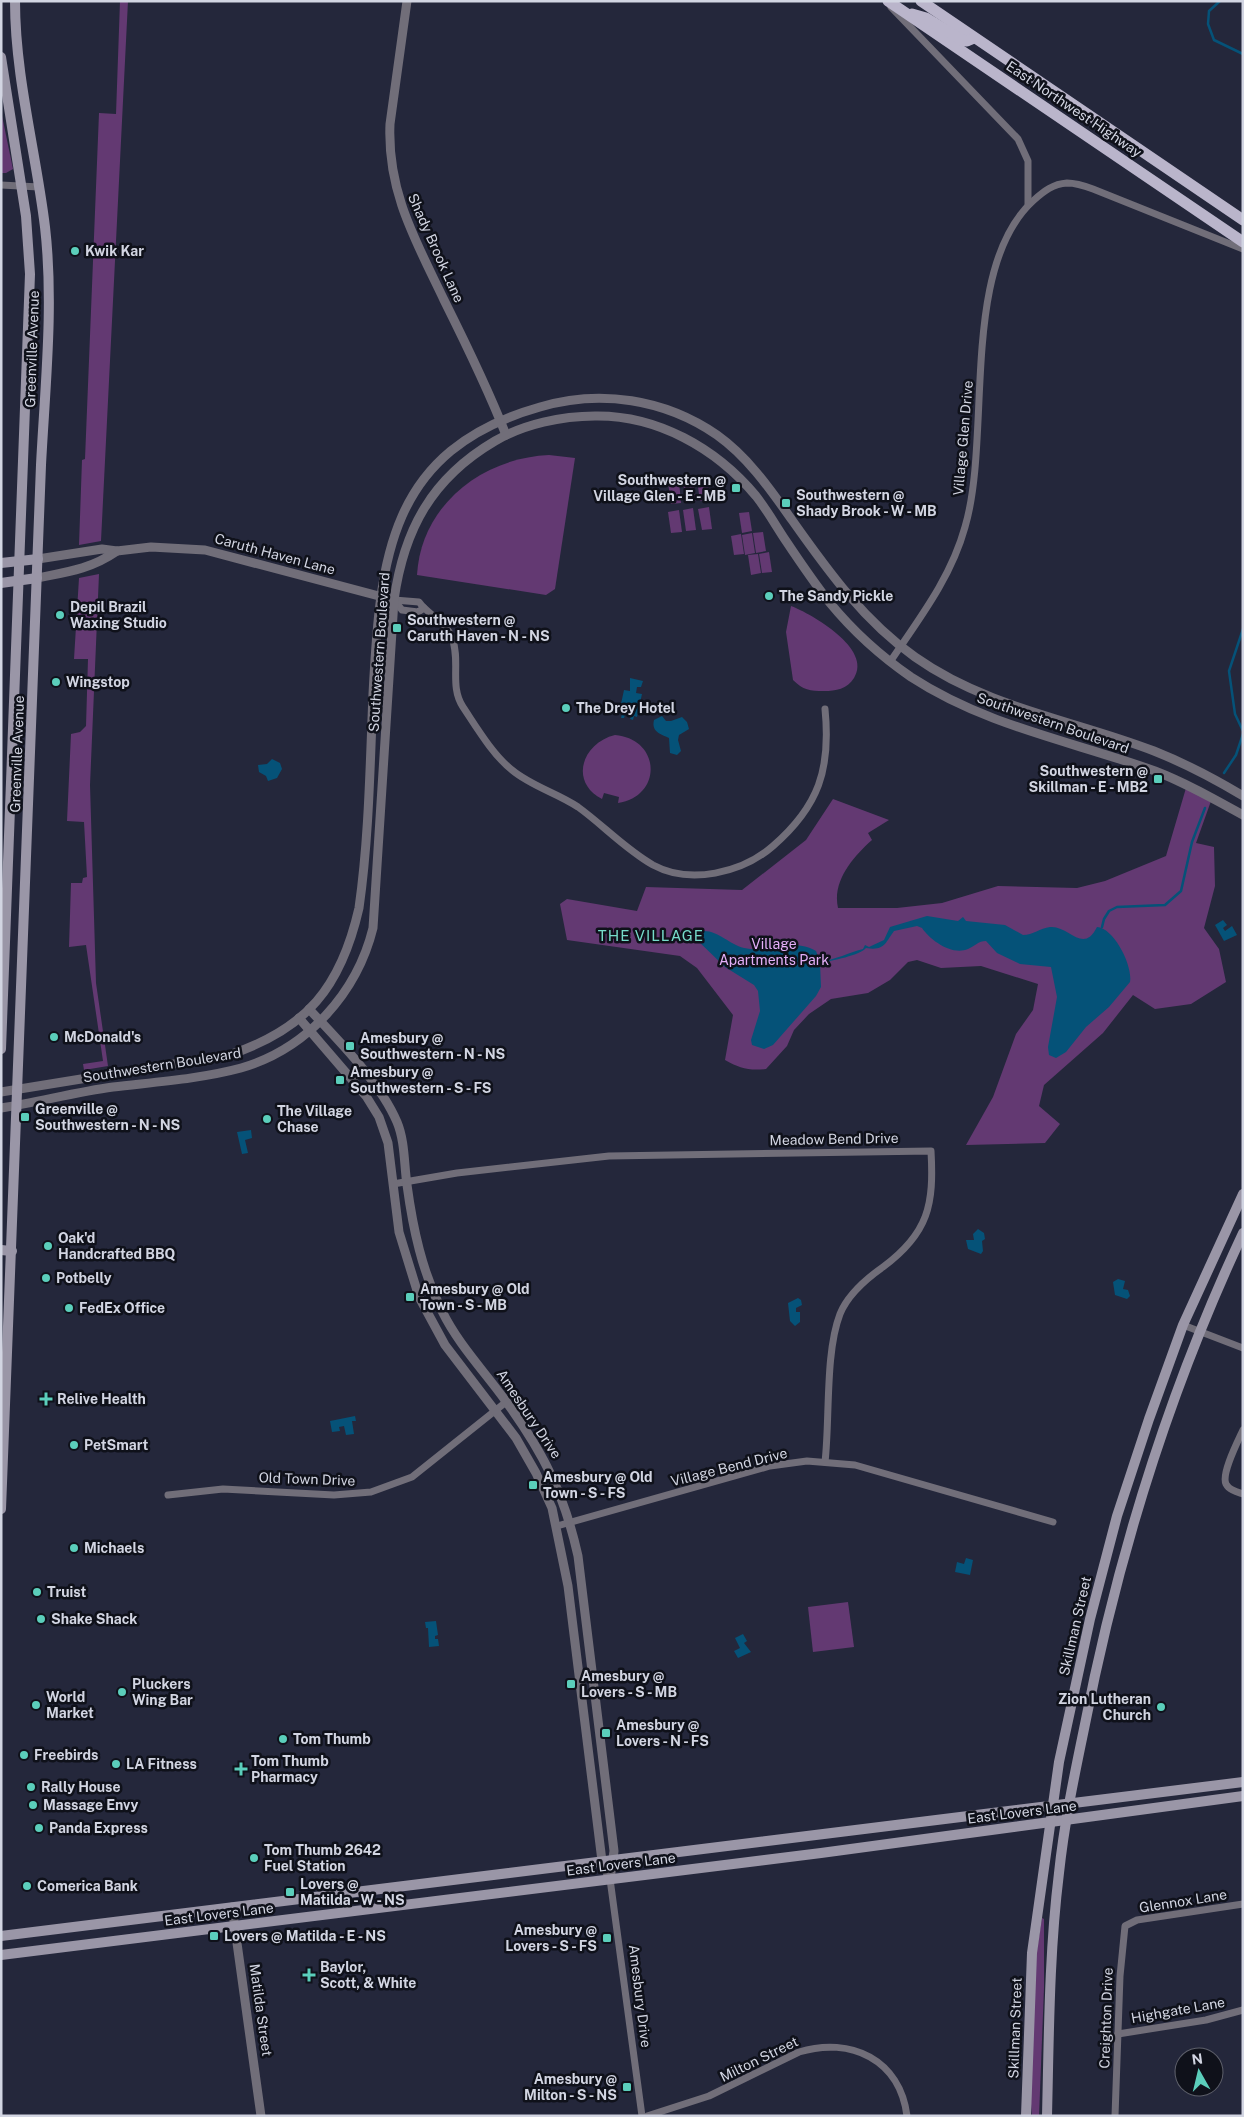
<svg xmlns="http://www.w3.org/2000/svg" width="1244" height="2117" viewBox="0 0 1244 2117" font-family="'Public Sans',sans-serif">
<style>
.green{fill:#633972}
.water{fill:#055278}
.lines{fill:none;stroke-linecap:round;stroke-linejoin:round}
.stream{stroke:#055278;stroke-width:2.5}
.minor{stroke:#716e79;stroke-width:7}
.tertiary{stroke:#716e79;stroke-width:9}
.secondary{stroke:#9a96a7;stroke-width:10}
.primary{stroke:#bab5cb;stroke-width:11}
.poi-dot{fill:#5bcebb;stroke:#0f111a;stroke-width:2}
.labels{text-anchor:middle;stroke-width:5;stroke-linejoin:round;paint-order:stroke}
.street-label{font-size:14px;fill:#d2d5e2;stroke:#0f111a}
.poi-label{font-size:14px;font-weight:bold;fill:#d2d5e2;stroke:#0f111a;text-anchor:start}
.park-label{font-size:14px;fill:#e4aff8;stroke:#0f111a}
.neighbourhood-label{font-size:15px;letter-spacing:1px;fill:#76dcca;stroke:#0f111a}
</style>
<rect width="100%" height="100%" fill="#24273b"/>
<g class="green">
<polygon points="120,1 128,1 101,541 79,545 82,460 85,459 99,113 116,114"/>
<polygon points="1,111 13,169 6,173 1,173"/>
<path d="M 549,455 L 575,458 L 555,589 L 546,595 L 417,575 C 421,505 482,458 549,455 Z"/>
<polygon points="707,478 710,500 700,501 697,480"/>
<polygon points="693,480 696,501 686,503 683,481"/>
<polygon points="679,481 681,503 671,504 668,482"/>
<polygon points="709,507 712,529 702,530 698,509"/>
<polygon points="693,508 696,530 686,531 683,510"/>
<polygon points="679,510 682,532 671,533 668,512"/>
<polygon points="749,512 752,531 742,533 739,513"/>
<polygon points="763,532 766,551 756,553 753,533"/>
<polygon points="752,533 755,553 745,555 742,535"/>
<polygon points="741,534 744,554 734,555 731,536"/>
<polygon points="769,552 772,572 762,573 759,554"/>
<polygon points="758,554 761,573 751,575 748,555"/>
<polygon points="99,574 90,785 96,983 108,1066 84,1070 83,1064 103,1061 86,945 69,947 71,883 82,883 83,878 87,877 84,822 67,821 71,734 80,732 86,726 88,659 74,659 79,578"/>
<path d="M 791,606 C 812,614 873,649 854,678 C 847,689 836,691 824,691 C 810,691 803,690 793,680 L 786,632 Z"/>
<path d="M 615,735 C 661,739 663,796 618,803 L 619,797 L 604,793 L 602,799 C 569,782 582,743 615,735 Z"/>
<path d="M 1186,788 L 1211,801 L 1196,843 L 1214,847 L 1215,886 L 1204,928 L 1219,949 L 1226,982 L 1191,1004 L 1155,1009 L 1133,995 L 1103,1033 L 1044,1085 L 1039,1106 L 1060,1124 L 1045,1143 L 966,1145 L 993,1097 L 1016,1034 L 1033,1010 L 1038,984 L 981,966 L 941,968 L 917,960 L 908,962 L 890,980 L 868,993 L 831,999 L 809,1014 L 794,1030 L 787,1046 L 766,1069 C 749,1071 739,1068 725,1060 L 733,1015 L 697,968 L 680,956 L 567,940 L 560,904 L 567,899 L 637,911 L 646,887 L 742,890 L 806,840 L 833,799 L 889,820 L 868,833 L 872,840 C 853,857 832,881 838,908 L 897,908 L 942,903 L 998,886 L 1077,888 L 1105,881 L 1166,856 Z"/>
<polygon points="848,1602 854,1647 813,1652 808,1607"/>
<polygon points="1042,1918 1044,1919 1044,1988 1039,2116 1032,2116 1029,2080 1035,1962"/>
</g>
<g class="water">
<polygon points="630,678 643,681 641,687 637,687 636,693 642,694 637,717 634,716 633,720 630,719 631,716 625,715 624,718 621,718 622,714 619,713 624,690 630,691"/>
<path d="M 662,716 L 666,721 L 671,721 L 682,717 L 687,722 L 689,729 L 679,735 L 678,740 L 681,751 L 677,755 L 670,753 L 669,738 C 661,734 651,732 654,720 Z"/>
<polygon points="272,759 280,763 282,769 277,778 268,781 266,776 259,772 258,765 267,764"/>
<path d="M 927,916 L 958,921 L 963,917 L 966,921 L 1005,925 L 1023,935 C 1033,935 1040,928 1050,927 C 1069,925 1083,955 1097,927 C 1114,928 1133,966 1130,982 L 1109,1007 L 1086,1027 L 1066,1052 L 1056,1058 L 1049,1055 L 1048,1047 L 1057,997 L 1051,967 L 1020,964 L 997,953 L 986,941 C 978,941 975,946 968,949 C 952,956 930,940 922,928 L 917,926 L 894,931 C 885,943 885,951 866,948 C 861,955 831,961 820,963 L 821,987 L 816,996 L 773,1045 L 764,1049 L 752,1045 L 751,1040 L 760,1011 L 758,991 L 754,985 L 725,967 L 694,937 L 697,932 C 716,927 727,944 744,948 C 770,954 792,937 816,951 L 820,962 C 837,959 848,953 863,949 L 865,945 L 869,947 L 884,940 L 890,927 Z"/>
<polygon points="1223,920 1227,925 1223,928 1225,931 1232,926 1237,935 1224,941 1215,925"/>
<polygon points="251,1130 252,1138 245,1140 248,1153 242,1154 237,1132"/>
<polygon points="978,1229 984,1233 985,1239 982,1241 983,1251 981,1254 968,1249 966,1240 974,1240 973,1234"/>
<polygon points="1118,1279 1125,1281 1123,1289 1128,1290 1130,1296 1127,1299 1115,1295 1113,1282"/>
<polygon points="798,1298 801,1300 802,1305 796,1308 796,1312 800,1312 800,1322 795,1326 790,1321 788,1303"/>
<polygon points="355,1416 356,1421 352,1421 354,1434 346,1435 344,1426 339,1427 340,1431 332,1432 330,1421"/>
<polygon points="966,1558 973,1560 970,1575 955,1572 957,1562 964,1564"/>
<polygon points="436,1621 438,1635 435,1636 435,1639 438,1639 439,1646 429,1647 428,1628 426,1628 425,1622"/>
<polygon points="743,1634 747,1641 744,1643 751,1652 738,1658 734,1651 740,1648 735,1638"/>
</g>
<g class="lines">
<g class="stream">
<polyline points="1220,1 1209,11 1208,24 1214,40 1243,54"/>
<polyline points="1243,629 1229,671 1235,714 1243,731"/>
<polyline points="1224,773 1236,755 1243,734"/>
<polyline points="1102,927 1104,919 1109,911 1117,907 1165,905 1181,891 1192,842 1205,808"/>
</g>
<g class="minor">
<polyline points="891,7 1018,139 1028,161 1028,205"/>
<polyline points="1,185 39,187"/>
<path d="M 394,600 L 419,602 C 428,615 446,621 452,638 C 461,661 449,686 463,707 C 477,728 493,755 512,770 C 531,786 557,793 578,807 C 603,825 625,849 653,865 C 690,885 742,873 773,846 C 819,806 831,769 825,709"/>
<polyline points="394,600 402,610 418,612 424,608"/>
<path d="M 890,662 C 919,619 951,578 965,527 C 992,436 959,267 1034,200 C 1044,191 1053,184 1067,183 C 1075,183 1085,186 1093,189 L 1243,249"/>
<path d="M 393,1184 L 457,1173 L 609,1156 L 931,1151 C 934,1204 929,1233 883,1267 C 866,1279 848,1294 840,1314 C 825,1353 830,1419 825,1462"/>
<polyline points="1183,1325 1243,1348"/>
<path d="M 1243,1430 C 1238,1441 1221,1474 1226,1484 C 1229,1490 1237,1492 1243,1494"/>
<polyline points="168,1495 223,1489 334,1495 371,1492 412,1477 506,1402"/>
<polyline points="557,1526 770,1466 807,1461 855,1465 1053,1522"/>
<polyline points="610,1879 642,2116"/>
<polyline points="1118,2034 1206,2020 1243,2010"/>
<path d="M 647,2116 L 709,2096 L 799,2052 C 851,2036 900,2060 907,2116"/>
<polyline points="1115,2116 1120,1976 1125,1926 1137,1920 1243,1904"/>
</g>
<g class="tertiary">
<path d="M 407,1 L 390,124 C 387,192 416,241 444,300 C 466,344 488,389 506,435"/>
<polyline points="38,559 102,549 117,551 151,547 205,550 394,600"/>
<path d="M 37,578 C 68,572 91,569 117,551"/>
<path d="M 309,1009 C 338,1040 380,1082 397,1122 C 405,1141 404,1164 407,1185 C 413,1229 422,1271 442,1311 C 458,1344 484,1371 505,1400 C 543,1452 564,1493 578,1556 L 614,1851 L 610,1879"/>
<polyline points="299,1018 366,1096 379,1117 388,1143 399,1232 419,1297 445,1345 516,1438 536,1473 552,1508 568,1586 602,1861 610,1879"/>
<path d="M 1,1092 L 229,1055 C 307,1029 341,987 359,908 C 369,838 370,765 373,694 C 380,559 388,450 540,407 C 600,389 665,399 717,435 C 748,457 770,489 792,520 C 828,571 864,621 915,657 C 987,708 1074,720 1154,751 C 1184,763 1215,779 1243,796"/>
<path d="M 1,1108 C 39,1102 76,1092 113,1087 C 155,1082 200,1079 241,1068 C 307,1049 357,993 373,928 L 394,600 C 404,529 432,478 495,441 C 524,424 562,416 595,416 C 657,415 716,448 756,496 C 767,510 776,526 786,541 C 800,562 815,584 830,603 C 853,631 882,657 911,677 C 986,726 1072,741 1155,771 C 1186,783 1214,799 1243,815"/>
<polyline points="232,1907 261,2116"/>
</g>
<g class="secondary">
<polyline points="1,57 26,216 30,274 1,1049"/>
<polyline points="1,563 38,559"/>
<polyline points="1,583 37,578"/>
<polyline points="1,1250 12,1251"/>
<path d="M 1,1509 L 41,465 C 45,387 54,305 45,227 C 36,152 15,77 15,1"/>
<polyline points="1,1936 1243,1782"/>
<polyline points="1,1955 821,1853 1243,1796"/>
<polyline points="1026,2116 1032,1953 1059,1762 1090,1619 1117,1516 1149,1419 1183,1325 1243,1194"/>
<path d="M 1047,2116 C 1049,2035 1049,1954 1059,1873 C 1064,1825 1074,1777 1084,1729 C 1117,1558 1169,1391 1243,1233"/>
</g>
<g class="primary">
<polyline points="888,1 1243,242"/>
<polyline points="921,1 1243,220"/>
<polyline points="912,14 926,18 962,40 967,41 974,38"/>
</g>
</g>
<g class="poi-dot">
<circle cx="75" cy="251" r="5"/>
<rect x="731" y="483" width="10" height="10" rx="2.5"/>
<rect x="781" y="498" width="10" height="10" rx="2.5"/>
<circle cx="769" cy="596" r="5"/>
<circle cx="60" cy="615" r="5"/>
<rect x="392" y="623" width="10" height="10" rx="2.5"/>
<circle cx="56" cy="682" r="5"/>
<circle cx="566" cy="708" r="5"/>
<rect x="1153" y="774" width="10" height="10" rx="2.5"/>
<circle cx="54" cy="1037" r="5"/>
<rect x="345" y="1041" width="10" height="10" rx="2.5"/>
<rect x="335" y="1075" width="10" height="10" rx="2.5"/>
<rect x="20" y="1112" width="10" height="10" rx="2.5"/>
<circle cx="267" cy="1119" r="5"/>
<circle cx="48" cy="1246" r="5"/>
<circle cx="46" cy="1278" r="5"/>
<rect x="405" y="1292" width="10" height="10" rx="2.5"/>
<circle cx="69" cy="1308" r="5"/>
<path d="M43.5 1391.5h5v5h5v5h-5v5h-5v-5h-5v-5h5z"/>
<circle cx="74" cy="1445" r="5"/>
<rect x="528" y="1480" width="10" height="10" rx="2.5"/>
<circle cx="74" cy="1548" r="5"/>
<circle cx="37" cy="1592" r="5"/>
<circle cx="41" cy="1619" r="5"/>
<rect x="566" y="1679" width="10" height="10" rx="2.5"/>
<circle cx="122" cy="1692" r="5"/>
<circle cx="36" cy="1705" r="5"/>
<circle cx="1161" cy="1707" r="5"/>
<rect x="601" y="1728" width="10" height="10" rx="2.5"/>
<circle cx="283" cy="1739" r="5"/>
<circle cx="24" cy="1755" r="5"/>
<circle cx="116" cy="1764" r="5"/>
<path d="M238.5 1761.5h5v5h5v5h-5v5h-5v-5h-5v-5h5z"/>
<circle cx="31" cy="1787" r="5"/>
<circle cx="33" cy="1805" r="5"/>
<circle cx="39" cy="1828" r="5"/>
<circle cx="254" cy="1858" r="5"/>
<circle cx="27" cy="1886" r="5"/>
<rect x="285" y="1887" width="10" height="10" rx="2.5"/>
<rect x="209" y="1931" width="10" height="10" rx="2.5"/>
<rect x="602" y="1933" width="10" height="10" rx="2.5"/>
<path d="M306.5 1967.5h5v5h5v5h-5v5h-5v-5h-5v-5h5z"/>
<rect x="622" y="2082" width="10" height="10" rx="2.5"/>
</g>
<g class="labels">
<g class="street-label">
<text transform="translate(1074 109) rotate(34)" y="5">East Northwest Highway</text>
<text transform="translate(436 248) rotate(66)" y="5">Shady Brook Lane</text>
<text transform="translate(32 349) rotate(-88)" y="5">Greenville Avenue</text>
<text transform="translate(963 438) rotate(-85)" y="5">Village Glen Drive</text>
<text transform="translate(275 554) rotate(15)" y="5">Caruth Haven Lane</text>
<text transform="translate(379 652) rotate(-86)" y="5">Southwestern Boulevard</text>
<text transform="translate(1053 723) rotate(19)" y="5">Southwestern Boulevard</text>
<text transform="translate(17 754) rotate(-88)" y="5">Greenville Avenue</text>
<text transform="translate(162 1065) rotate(-9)" y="5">Southwestern Boulevard</text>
<text transform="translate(834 1139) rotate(-1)" y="5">Meadow Bend Drive</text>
<text transform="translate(529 1414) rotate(56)" y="5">Amesbury Drive</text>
<text transform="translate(729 1467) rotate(-14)" y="5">Village Bend Drive</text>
<text transform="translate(307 1479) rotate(2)" y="5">Old Town Drive</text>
<text transform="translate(1075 1626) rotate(-77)" y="5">Skillman Street</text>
<text transform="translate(1022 1812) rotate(-7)" y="5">East Lovers Lane</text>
<text transform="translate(621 1864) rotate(-7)" y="5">East Lovers Lane</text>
<text transform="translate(1183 1901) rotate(-9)" y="5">Glennox Lane</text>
<text transform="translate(219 1914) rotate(-7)" y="5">East Lovers Lane</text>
<text transform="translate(640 1996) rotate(83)" y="5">Amesbury Drive</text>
<text transform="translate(261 2010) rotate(82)" y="5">Matilda Street</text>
<text transform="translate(1178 2010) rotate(-10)" y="5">Highgate Lane</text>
<text transform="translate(1106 2018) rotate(-88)" y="5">Creighton Drive</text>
<text transform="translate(1015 2028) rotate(-88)" y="5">Skillman Street</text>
<text transform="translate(759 2059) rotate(-26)" y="5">Milton Street</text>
</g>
<g class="poi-label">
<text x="85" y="256">Kwik Kar</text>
<text x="726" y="485" text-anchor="end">Southwestern @<tspan x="726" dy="16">Village Glen - E - MB</tspan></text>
<text x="796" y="500">Southwestern @<tspan x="796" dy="16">Shady Brook - W - MB</tspan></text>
<text x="779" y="601">The Sandy Pickle</text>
<text x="70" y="612">Depil Brazil<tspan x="70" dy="16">Waxing Studio</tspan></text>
<text x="407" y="625">Southwestern @<tspan x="407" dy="16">Caruth Haven - N - NS</tspan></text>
<text x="66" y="687">Wingstop</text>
<text x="576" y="713">The Drey Hotel</text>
<text x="1148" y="776" text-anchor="end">Southwestern @<tspan x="1148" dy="16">Skillman - E - MB2</tspan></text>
<text x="64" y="1042">McDonald's</text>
<text x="360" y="1043">Amesbury @<tspan x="360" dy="16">Southwestern - N - NS</tspan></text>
<text x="350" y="1077">Amesbury @<tspan x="350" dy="16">Southwestern - S - FS</tspan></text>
<text x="35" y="1114">Greenville @<tspan x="35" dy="16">Southwestern - N - NS</tspan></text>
<text x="277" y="1116">The Village<tspan x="277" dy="16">Chase</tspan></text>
<text x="58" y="1243">Oak'd<tspan x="58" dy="16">Handcrafted BBQ</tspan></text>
<text x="56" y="1283">Potbelly</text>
<text x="420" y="1294">Amesbury @ Old<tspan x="420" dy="16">Town - S - MB</tspan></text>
<text x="79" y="1313">FedEx Office</text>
<text x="57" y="1404">Relive Health</text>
<text x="84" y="1450">PetSmart</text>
<text x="543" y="1482">Amesbury @ Old<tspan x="543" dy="16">Town - S - FS</tspan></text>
<text x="84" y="1553">Michaels</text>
<text x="47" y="1597">Truist</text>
<text x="51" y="1624">Shake Shack</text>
<text x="581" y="1681">Amesbury @<tspan x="581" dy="16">Lovers - S - MB</tspan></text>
<text x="132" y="1689">Pluckers<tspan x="132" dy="16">Wing Bar</tspan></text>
<text x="46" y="1702">World<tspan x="46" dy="16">Market</tspan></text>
<text x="1151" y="1704" text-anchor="end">Zion Lutheran<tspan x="1151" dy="16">Church</tspan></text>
<text x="616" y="1730">Amesbury @<tspan x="616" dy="16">Lovers - N - FS</tspan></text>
<text x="293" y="1744">Tom Thumb</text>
<text x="34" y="1760">Freebirds</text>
<text x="251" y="1766">Tom Thumb<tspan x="251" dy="16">Pharmacy</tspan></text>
<text x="126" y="1769">LA Fitness</text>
<text x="41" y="1792">Rally House</text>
<text x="43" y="1810">Massage Envy</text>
<text x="49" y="1833">Panda Express</text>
<text x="264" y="1855">Tom Thumb 2642<tspan x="264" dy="16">Fuel Station</tspan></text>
<text x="300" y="1889">Lovers @<tspan x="300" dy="16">Matilda - W - NS</tspan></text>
<text x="37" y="1891">Comerica Bank</text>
<text x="597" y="1935" text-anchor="end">Amesbury @<tspan x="597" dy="16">Lovers - S - FS</tspan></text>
<text x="224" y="1941">Lovers @ Matilda - E - NS</text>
<text x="320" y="1972">Baylor,<tspan x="320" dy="16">Scott, &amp; White</tspan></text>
<text x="617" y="2084" text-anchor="end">Amesbury @<tspan x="617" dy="16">Milton - S - NS</tspan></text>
</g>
<g class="park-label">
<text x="774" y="949">Village<tspan x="774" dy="16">Apartments Park</tspan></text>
</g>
<g class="neighbourhood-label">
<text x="651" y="941">THE VILLAGE</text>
</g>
</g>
<rect width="1244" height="2117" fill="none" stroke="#d2d5e2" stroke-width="5"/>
<g transform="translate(1199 2072) rotate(352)"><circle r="24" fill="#0f111a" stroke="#5d5f6a"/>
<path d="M0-4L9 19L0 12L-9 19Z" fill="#5bcebb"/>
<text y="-8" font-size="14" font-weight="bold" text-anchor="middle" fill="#d2d5e2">N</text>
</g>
</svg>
